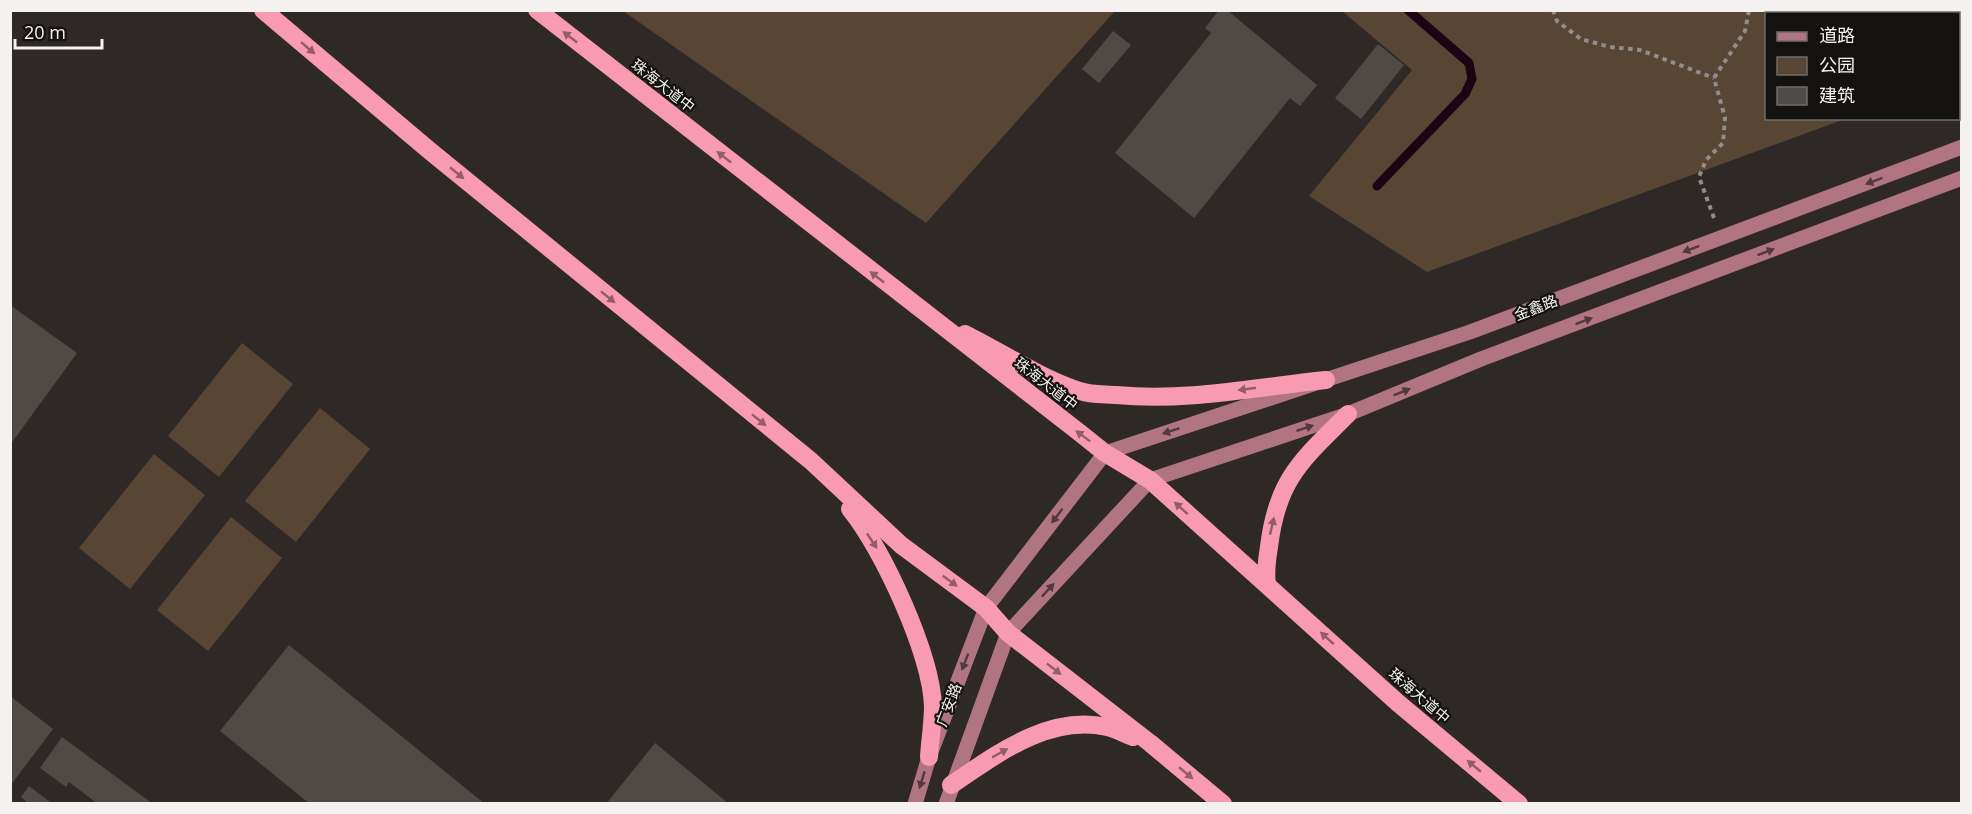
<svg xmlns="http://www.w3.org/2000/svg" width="1972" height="814" viewBox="0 0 1972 814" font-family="'Open Sans','Noto Sans SC',sans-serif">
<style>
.green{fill:#594533}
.water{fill:#1e0314}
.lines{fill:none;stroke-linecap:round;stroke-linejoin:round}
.stream{stroke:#1e0314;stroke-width:9}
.building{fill:#504a47}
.path{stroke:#928d8d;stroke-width:4;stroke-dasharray:4.5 4.5;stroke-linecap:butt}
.secondary{stroke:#b17483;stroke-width:15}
.highway{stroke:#f99ab3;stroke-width:18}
.oneway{fill:#925c6a}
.oneway2{fill:#53393f}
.labels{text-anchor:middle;stroke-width:4.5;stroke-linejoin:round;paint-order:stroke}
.street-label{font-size:15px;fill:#f5f1f1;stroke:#141111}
</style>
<rect width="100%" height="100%" fill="#2e2827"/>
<g class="green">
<polygon points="623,11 1115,11 926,223"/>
<polygon points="1342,11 1798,11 1802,13 1766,14 1766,118 1845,119 1427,272 1309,196 1412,70"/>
<polygon points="242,343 293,384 219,477 168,436"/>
<polygon points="320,408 370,449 296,542 245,501"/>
<polygon points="154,454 205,495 130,589 79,548"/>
<polygon points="231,517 282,558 208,651 157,610"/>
</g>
<polygon class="water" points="1847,11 1961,11 1961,103 1958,100 1958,14 1851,14"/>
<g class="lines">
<polyline class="stream" points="1377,186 1465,94 1472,79 1469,63 1408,10"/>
</g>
<g class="building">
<polygon points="1219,10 1227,10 1317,85 1300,106 1290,98 1194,218 1115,153 1211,33 1205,28"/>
<polygon points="1113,31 1131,45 1099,83 1082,69"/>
<polygon points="1378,44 1404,65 1361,119 1335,98"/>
<polygon points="10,305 77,353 10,445"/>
<polygon points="289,645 485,804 310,804 220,731"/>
<polygon points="10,696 53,729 10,786"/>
<polygon points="62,737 153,804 98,804 69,782 66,787 40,768"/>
<polygon points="655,743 729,804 606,804"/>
<polygon points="29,786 53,804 29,804 21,797"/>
</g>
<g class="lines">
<g class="path">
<polyline points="1553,10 1557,21 1581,39 1610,47 1640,50 1714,78"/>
<polyline points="1714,218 1699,177 1706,160 1723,143 1725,118 1714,78 1745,31 1749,10"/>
</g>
<g class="secondary">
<polyline points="915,804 929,757 986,608 1105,453 1470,332 1962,147"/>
<polyline points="946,804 1008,633 1150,480 1348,414 1481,359 1962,178"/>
</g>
<g class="highway">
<polyline points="263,10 430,151 811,461 901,545 986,608 1008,633 1150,743 1223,804"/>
<polyline points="537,10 1080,433 1105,453 1150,480 1398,703 1519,804"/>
<path d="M 965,334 C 1001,352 1042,379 1080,391 C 1091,395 1105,394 1116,395 C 1187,402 1256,387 1326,380"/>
<path d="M 850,509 C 883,549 931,654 933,706 C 933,723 930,740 929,757"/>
<path d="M 1267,584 C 1265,572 1267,559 1269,547 C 1277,479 1302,460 1348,414"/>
<path d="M 951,785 C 997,754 1049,714 1107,727 C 1116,729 1125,734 1133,737"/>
</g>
</g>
<defs><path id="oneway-solid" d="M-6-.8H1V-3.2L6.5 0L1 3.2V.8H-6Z" transform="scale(1.5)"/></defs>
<g class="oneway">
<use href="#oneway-solid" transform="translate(570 37) rotate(-142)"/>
<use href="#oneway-solid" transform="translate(308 48) rotate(40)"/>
<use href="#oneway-solid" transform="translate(724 157) rotate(-142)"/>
<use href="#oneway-solid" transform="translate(457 173) rotate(39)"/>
<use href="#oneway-solid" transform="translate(877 277) rotate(-142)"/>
<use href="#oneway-solid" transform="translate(608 297) rotate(39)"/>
<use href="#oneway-solid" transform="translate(1247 389) rotate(172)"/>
<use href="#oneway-solid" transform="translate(759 420) rotate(39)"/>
<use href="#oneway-solid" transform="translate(1083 436) rotate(-143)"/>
<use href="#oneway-solid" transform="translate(1181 508) rotate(-138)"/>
<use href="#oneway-solid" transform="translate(1272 526) rotate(-77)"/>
<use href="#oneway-solid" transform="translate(872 541) rotate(56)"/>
<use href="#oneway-solid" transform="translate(950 581) rotate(36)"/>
<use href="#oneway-solid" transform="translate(1327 638) rotate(-138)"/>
<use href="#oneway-solid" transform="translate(1054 669) rotate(38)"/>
<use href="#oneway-solid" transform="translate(1000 753) rotate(-29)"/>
<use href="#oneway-solid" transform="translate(1474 766) rotate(-140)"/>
<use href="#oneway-solid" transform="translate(1186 773) rotate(40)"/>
</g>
<g class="oneway2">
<use href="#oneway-solid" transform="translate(1874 181) rotate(159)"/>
<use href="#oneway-solid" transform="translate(1691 249) rotate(159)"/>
<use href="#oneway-solid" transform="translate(1766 252) rotate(-21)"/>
<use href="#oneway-solid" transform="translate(1584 321) rotate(-21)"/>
<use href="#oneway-solid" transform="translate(1402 392) rotate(-22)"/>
<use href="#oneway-solid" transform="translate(1305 428) rotate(-18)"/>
<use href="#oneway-solid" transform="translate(1171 431) rotate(162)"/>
<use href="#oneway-solid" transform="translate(1057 516) rotate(127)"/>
<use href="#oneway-solid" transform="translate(1048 590) rotate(-47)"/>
<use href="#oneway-solid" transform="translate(965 662) rotate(111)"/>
<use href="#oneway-solid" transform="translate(922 780) rotate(107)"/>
</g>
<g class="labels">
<g class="street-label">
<text transform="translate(663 86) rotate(38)" y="5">珠海大道中</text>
<text transform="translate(1536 308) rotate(-21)" y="5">金鑫路</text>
<text transform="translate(1046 384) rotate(38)" y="5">珠海大道中</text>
<text transform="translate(1419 696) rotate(41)" y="5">珠海大道中</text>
<text transform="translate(949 705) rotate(-69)" y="5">广安路</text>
</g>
</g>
<rect width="1972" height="814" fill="none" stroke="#f5f1f1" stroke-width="24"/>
<rect x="1765" y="12" width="195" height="108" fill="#141111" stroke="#6e6b6b" stroke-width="1.5"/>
<rect x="1777" y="32" width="30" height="9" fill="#b17483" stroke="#6e6b6b" stroke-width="1.5"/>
<text x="1819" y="42" font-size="18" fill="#f5f1f1">道路</text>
<rect x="1777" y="57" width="30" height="18" fill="#594533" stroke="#6e6b6b" stroke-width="1.5"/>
<text x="1819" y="72" font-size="18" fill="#f5f1f1">公园</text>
<rect x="1777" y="87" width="30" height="18" fill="#504a47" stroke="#6e6b6b" stroke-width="1.5"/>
<text x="1819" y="102" font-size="18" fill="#f5f1f1">建筑</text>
<path d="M15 39v9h87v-9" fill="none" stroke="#f5f1f1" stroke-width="3"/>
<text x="24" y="39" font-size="18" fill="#f5f1f1" stroke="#141111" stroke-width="4.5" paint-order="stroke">20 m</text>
</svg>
